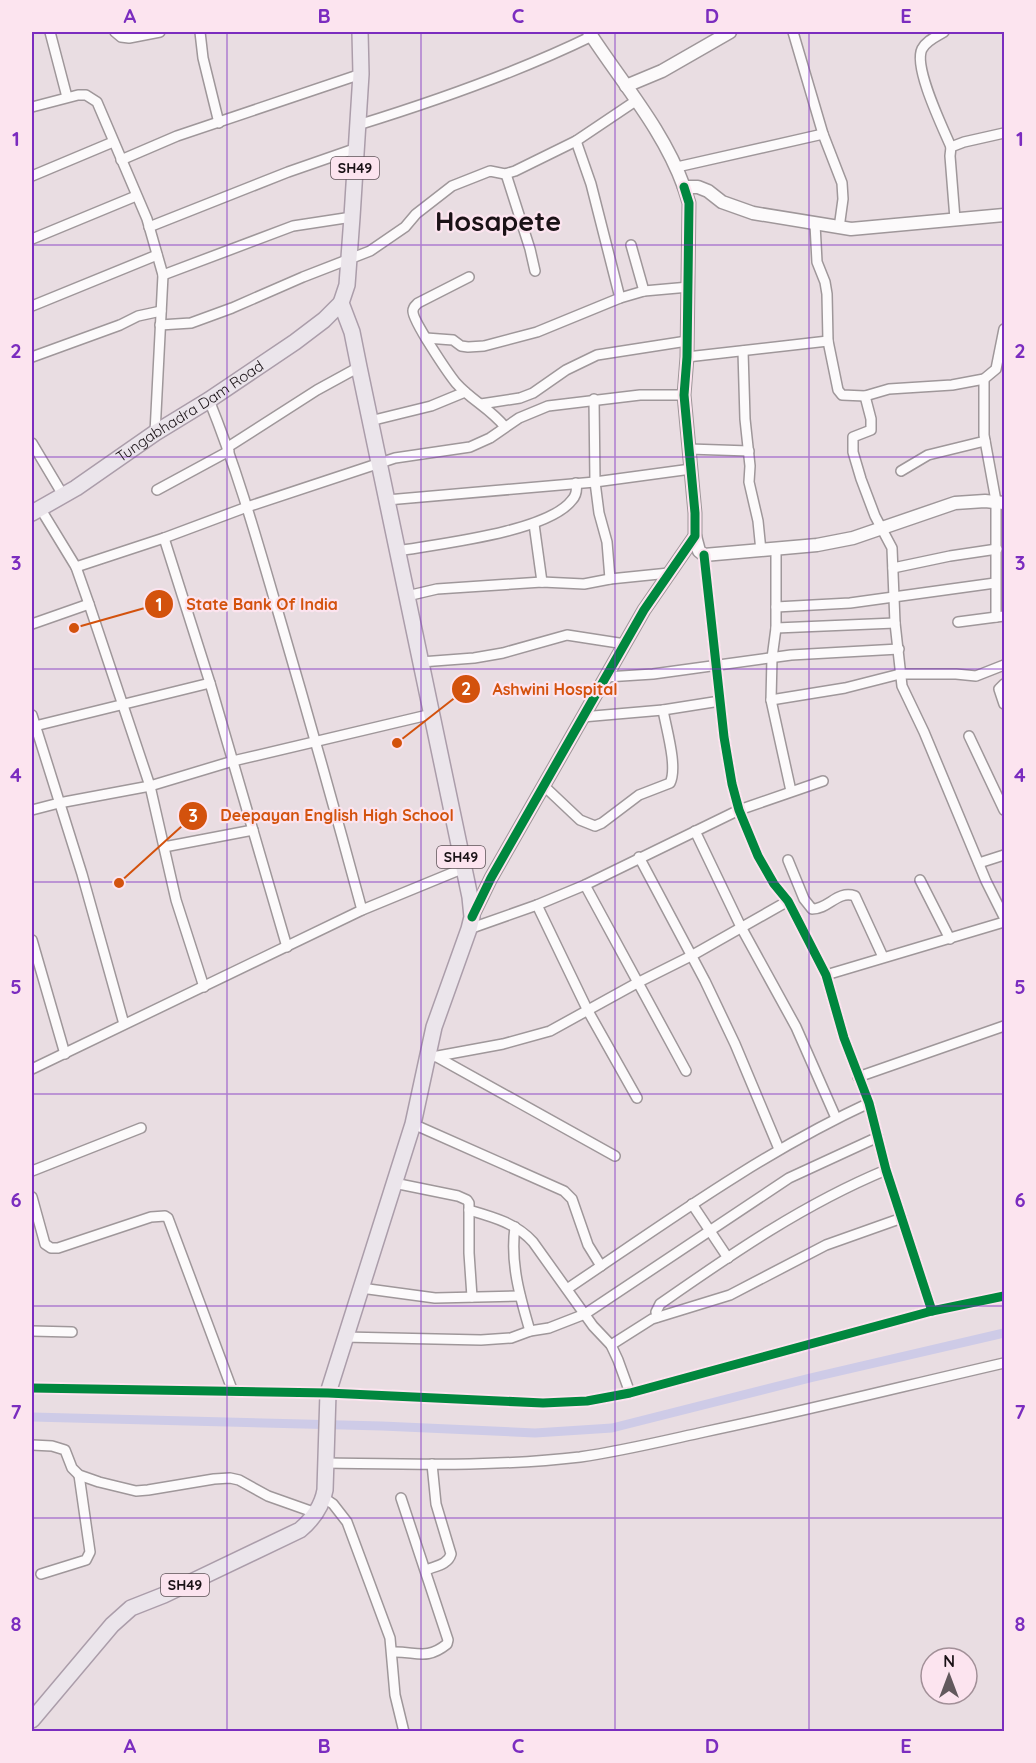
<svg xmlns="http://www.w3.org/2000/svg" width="1036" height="1763" viewBox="0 0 1036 1763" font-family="Quicksand,sans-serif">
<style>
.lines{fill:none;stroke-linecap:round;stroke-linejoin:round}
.canal{stroke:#cecbe7;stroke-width:9}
.minor-casing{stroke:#9f979a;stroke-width:12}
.tertiary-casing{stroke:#9f979a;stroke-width:15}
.primary-casing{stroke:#ab9daa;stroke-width:18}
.minor{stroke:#fcfafb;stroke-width:9}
.tertiary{stroke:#fcfafb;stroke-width:12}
.primary{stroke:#ebe5eb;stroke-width:15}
.cycleway-casing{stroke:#fce4ef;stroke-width:13}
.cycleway{stroke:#00873e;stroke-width:9}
.grid{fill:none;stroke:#7b2cbf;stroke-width:1.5;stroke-opacity:0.55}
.labels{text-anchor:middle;stroke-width:4.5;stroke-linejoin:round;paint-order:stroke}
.shield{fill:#fce4ef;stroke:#5e5157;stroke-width:1.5}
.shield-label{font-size:14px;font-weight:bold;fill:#1a1216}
.street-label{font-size:15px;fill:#1a1216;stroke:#fce4ef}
.town-label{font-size:27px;font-weight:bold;fill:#1a1216;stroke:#fce4ef}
.leader{fill:none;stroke:#d3520d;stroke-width:2}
.callout-dot{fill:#d3520d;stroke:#fce4ef;stroke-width:2}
.mark-label{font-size:18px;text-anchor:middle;font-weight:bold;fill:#fff}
.callout-label{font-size:16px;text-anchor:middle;font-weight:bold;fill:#d3520d;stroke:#fce4ef;stroke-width:4.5;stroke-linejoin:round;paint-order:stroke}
.neatline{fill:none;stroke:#7b2cbf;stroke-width:2}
.grid-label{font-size:20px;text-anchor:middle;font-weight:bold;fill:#7b2cbf}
</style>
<rect width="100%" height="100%" fill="#e9dde2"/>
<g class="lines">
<polyline class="canal" points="32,1417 382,1426 535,1433 612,1428 810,1378 1004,1333"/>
<defs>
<g id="minor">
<polyline points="50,32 67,97"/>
<polyline points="115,32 121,37 129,38 160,32"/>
<polyline points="200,32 203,58 219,123"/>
<polyline points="793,32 823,134 842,183 843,199 839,228"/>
<path d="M 944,32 C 936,37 927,40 922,49 C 913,67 943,128 951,147"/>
<polyline points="32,107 78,95 86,95 97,102 147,219 163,275 155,433"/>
<path d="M 358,125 C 439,100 516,73 592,36"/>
<polyline points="576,141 591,184 620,298"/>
<polyline points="121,160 177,136 361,74"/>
<polyline points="677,167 823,134"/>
<polyline points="506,174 530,249 535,271"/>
<polyline points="32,176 113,142"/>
<polyline points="955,219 950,156 951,147 964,142 1004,133"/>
<polyline points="815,224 817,262 825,282 827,294 828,341 838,390 842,395 865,396 889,389 952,385 984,379 996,369 1004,329"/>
<polyline points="149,227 288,172 357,148"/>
<polyline points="32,239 136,196"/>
<polyline points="631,245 644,291"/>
<polyline points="163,275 293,226 352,217"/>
<path d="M 469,277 L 418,303 C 415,306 413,307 413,311 C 412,320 448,373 456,383 C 471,400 491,409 505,427"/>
<polyline points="32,306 157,255"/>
<polyline points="160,325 191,323 232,308 303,277 370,251 405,227 416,214 452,186 490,171 505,174 515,171 576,141 637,100"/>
<polyline points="426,338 453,340 461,346 468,347 484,346 537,332 620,298 644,291 689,287"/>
<polyline points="743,351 745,419 750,466 749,482 758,521 761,551"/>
<polyline points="32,357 120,325 138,316 161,311"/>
<polyline points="687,357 828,341"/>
<polyline points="984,379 984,435 996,501 996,617"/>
<polyline points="865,396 871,419 871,430 853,437 853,452 861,479 875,516 892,548 895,623 902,686 924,732 986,881 1004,917"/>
<polyline points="594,399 595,482 599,513 607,542 610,579"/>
<path d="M 209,400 C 237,469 257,540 278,612 C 307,711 335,810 362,910"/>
<polyline points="481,404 520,398 533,393 566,370 597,355 687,341"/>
<polyline points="370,421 431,406 465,392"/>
<polyline points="32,443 63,495"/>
<polyline points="228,447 317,390 359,367"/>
<polyline points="689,449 749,451"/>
<polyline points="901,471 928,455 985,441"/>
<polyline points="157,490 229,451"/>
<polyline points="387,500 595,482 691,469"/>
<polyline points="40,508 76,567 89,604 150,786 176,900 204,987"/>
<polyline points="534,524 542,582"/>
<polyline points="164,538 210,683 287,947"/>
<polyline points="776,549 776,628 772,658 771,700 791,791"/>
<path d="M 398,551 C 438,544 548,532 572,500 C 576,496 577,489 576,483"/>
<polyline points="704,555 724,737 732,784 739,810 758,856 774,884 788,901 826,975 844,1038 869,1103 886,1170 932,1311"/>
<polyline points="76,567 164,538 247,507 395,458 470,447 490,438 519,418 548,406 640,395 684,395"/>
<polyline points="893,568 950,556 997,549"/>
<polyline points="407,596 437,589 542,582 584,584 610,579 669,573"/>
<polyline points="776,607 850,603 995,583"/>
<polyline points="958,622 1004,616"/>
<polyline points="32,624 89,604"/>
<polyline points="776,628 895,623"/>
<polyline points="421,662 474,658 503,653 567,635 625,644"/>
<polyline points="606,677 653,674 791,655 899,649"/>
<polyline points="1004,684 999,689 1004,704"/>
<polyline points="771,700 845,688 900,674 956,674 976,676 1004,665"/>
<polyline points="32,715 82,874 124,1024"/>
<polyline points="582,717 663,710 720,701"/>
<polyline points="35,726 210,683"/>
<polyline points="969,736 1004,810"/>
<path d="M 544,786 L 580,820 L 595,826 L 602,823 L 639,795 L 670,783 C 678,767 666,728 663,710"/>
<polyline points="32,810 59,803 150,786 233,761 432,714"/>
<polyline points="695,831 741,927 796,1027 836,1118"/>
<polyline points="164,847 253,830"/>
<polyline points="639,857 705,981 735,1044 779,1149"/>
<path d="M 788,860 L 804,899 L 812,909 C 829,909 837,890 855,896 L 883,957"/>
<polyline points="979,863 1004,855"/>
<polyline points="920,880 950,939"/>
<polyline points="585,885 686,1071"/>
<polyline points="537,905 588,1011 637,1098"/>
<polyline points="469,929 537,905 585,885 739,810 823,781"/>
<polyline points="32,940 65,1054"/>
<polyline points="826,975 1004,922"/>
<polyline points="437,1057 615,1156"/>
<polyline points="427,1058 503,1044 550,1031 637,983 691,956 788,901"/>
<polyline points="32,1069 362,910 464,868"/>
<polyline points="858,1077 1004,1026"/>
<polyline points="413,1124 564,1191 572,1199 588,1245 601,1266"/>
<polyline points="32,1171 141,1128"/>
<polyline points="394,1183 458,1196 467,1200 469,1203 469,1253 472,1297"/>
<polyline points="32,1197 45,1244 51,1248 58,1248 151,1217 165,1216 168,1218 233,1392"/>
<polyline points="692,1204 728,1258"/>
<path d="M 469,1210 C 493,1217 516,1223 533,1242 L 593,1326 L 611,1345 L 618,1360 L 630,1393"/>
<path d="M 515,1227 C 510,1263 520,1297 530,1331"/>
<polyline points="361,1288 435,1298 520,1296"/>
<path d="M 567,1289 C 665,1223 761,1153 869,1103"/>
<path d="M 657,1317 L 656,1312 L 660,1304 C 733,1253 804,1204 886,1170"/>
<polyline points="32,1331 72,1332"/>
<polyline points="344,1337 481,1340 511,1338 530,1331 549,1328 585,1314 789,1178 878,1137"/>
<polyline points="611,1345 652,1319 730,1295 826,1245 902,1218"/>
<polyline points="32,1388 328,1393 543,1403 587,1401 630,1393 932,1311 1004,1296"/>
<polyline points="32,1445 52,1446 65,1450 72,1468 79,1475 99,1482 136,1491 148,1490 214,1479 230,1478 239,1480 268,1496 316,1513"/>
<path d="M 326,1463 C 410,1464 496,1467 580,1457 C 622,1451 663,1441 704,1432 C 805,1411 904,1386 1004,1363"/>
<polyline points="324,1498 333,1504 347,1522 390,1638 395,1695 404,1732"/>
<path d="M 426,1570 C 435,1566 448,1565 451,1554 L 436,1504 L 432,1464"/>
<polyline points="41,1574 86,1560 90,1552 79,1475"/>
<path d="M 392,1652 C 416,1651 426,1661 447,1644 L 448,1640 L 401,1498"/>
</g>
<g id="tertiary">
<path d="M 589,32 C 622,83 663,129 684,187 L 698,187 L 708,191 L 722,202 L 753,213 L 851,229 L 1004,215"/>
<polyline points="626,86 662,71 730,32"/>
<polyline points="695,536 699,551 704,555 817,545 853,538 955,503 985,501 1004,503"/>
<polyline points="472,917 491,878 644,610 695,536 695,513 684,395 687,357 689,203 684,187"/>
</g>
<g id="primary">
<path id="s1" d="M 32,513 L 76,488 L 155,433 L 209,400 L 295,342 L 324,320 L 341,303"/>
<path d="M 32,1720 L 112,1625 L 131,1608 L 164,1595 L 300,1530 C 313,1519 322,1507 325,1490 L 328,1393 L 413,1124 L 434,1027 L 469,929 L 472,917 L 470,897 L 359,367 L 352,332 L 341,303 L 347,285 L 352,217 L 361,74 L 360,32"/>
</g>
</defs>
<use href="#minor" class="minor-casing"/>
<use href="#tertiary" class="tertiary-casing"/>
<use href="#primary" class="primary-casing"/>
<use href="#minor" class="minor"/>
<use href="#tertiary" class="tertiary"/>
<use href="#primary" class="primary"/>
<defs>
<g id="cycleway">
<polyline points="704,555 724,737 732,784 739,810 758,856 774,884 788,901 826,975 844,1038 869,1103 886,1170 932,1311"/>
<polyline points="472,917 491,878 644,610 695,536 695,513 684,395 687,357 689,203 684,187"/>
<polyline points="32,1388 328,1393 543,1403 587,1401 630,1393 932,1311 1004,1296"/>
</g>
</defs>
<use href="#cycleway" class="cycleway-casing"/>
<use href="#cycleway" class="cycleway"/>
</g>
<path class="grid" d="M 227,32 L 227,1732M 421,32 L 421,1732M 615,32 L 615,1732M 809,32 L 809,1732M 32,245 L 1004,245M 32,457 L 1004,457M 32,669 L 1004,669M 32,882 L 1004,882M 32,1094 L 1004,1094M 32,1306 L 1004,1306M 32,1518 L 1004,1518"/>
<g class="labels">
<g class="shield">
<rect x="331" y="157" width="48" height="22" rx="4.5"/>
<rect x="437" y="846" width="48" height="22" rx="4.5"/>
<rect x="161" y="1574" width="48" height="22" rx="4.5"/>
</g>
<g class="shield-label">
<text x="355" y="173">SH49</text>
<text x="461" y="862">SH49</text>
<text x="185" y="1590">SH49</text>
</g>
<g class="street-label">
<text dy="5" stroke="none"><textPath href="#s1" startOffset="188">Tungabhadra Dam Road</textPath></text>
</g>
<g class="town-label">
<text x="498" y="231">Hosapete</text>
</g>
</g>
<path class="leader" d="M74 628L159 604M397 743L466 689M119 883L193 816"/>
<g class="callout-dot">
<circle cx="74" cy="628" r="6"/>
<circle cx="397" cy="743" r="6"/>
<circle cx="119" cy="883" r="6"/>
<circle cx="159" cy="604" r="15"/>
<circle cx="466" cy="689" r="15"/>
<circle cx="193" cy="816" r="15"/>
</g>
<g class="mark-label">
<text x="159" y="611">1</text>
<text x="466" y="695">2</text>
<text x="193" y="822">3</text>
</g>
<g class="callout-label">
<text x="262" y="610">State Bank Of India</text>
<text x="555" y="695">Ashwini Hospital</text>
<text x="337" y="821">Deepayan English High School</text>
</g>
<rect width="1036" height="1763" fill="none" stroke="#fce4ef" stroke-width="66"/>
<g transform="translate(949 1676)"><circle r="28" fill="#fce4ef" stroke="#a29098" stroke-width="1.5"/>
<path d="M0-4.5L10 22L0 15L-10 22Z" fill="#62595d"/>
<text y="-9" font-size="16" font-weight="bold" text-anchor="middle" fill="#1a1216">N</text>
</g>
<rect x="33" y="33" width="970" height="1697" class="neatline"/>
<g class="grid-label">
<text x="130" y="23">A</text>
<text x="324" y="23">B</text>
<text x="518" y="23">C</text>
<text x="712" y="23">D</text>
<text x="906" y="23">E</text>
<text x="16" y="146">1</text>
<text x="1020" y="146">1</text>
<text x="16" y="358">2</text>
<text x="1020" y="358">2</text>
<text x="16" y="570">3</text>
<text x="1020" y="570">3</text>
<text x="16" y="782">4</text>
<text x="1020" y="782">4</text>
<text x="16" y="994">5</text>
<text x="1020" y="994">5</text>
<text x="16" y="1207">6</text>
<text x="1020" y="1207">6</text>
<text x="16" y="1419">7</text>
<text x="1020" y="1419">7</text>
<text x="16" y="1631">8</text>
<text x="1020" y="1631">8</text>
<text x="130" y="1753">A</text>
<text x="324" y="1753">B</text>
<text x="518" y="1753">C</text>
<text x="712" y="1753">D</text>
<text x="906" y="1753">E</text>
</g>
</svg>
